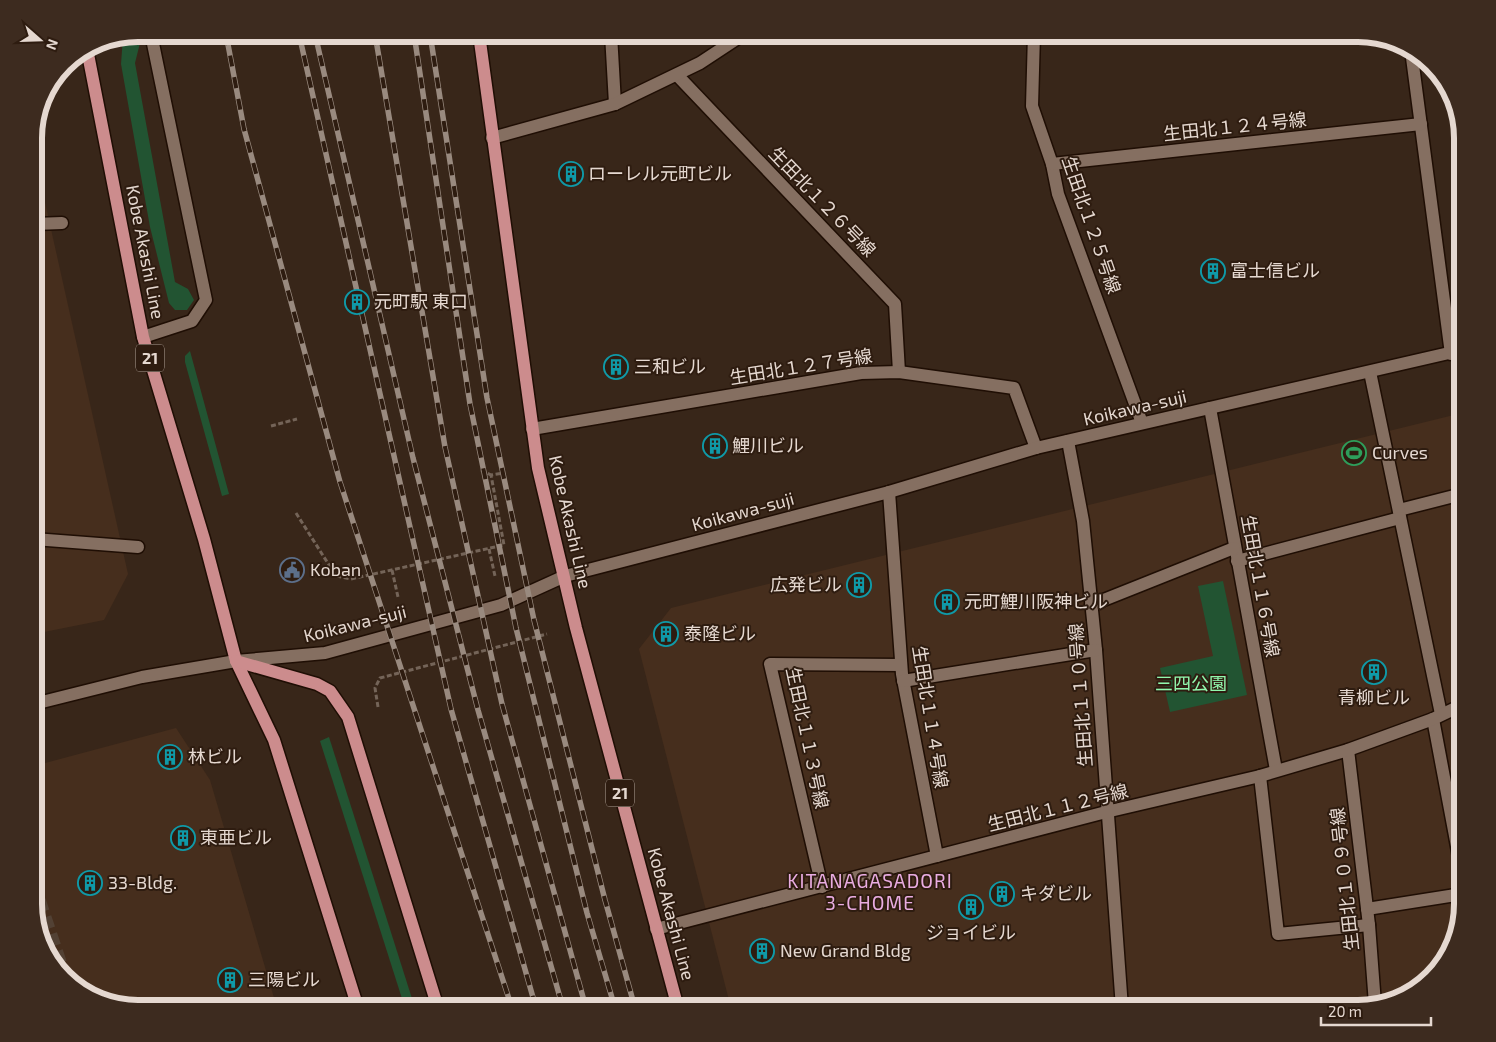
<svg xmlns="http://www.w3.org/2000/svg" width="1496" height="1042" viewBox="0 0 1496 1042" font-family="'Exo 2','Noto Sans JP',sans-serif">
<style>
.built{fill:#462e1d}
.green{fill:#225432}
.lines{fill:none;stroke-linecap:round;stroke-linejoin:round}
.pedestrian-tunnel{stroke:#524134;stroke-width:12;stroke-dasharray:12 6;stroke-linecap:butt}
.service-casing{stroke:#1f0e04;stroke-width:15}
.pedestrian-casing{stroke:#1f0e04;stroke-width:15}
.minor-casing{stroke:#1f0e04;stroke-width:15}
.tertiary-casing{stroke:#1f0e04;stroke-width:15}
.primary-casing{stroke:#1f0e04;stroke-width:15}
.path{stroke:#746458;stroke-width:3;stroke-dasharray:5 2.5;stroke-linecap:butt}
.service{stroke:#856f61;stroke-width:12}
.pedestrian{stroke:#856f61;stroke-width:12}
.minor{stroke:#856f61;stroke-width:12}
.tertiary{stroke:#856f61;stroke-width:12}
.primary{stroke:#cc8c8d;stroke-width:12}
.rail-casing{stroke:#998a7f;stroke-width:5.5}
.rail{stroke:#2e1c10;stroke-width:4;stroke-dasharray:11;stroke-linecap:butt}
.labels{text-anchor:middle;stroke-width:4;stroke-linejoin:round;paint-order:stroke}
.shield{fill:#2e1c10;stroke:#aea096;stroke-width:1}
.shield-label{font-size:16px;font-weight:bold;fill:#e5d8d0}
.street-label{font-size:18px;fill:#e5d8d0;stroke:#2e1c10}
.poi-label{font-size:18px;fill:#e5d8d0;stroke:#2e1c10;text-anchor:start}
.park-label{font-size:18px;fill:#91f7ad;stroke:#2e1c10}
.neighbourhood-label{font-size:19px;letter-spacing:1px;fill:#e9ace1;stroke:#2e1c10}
.rim{fill:none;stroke:#e5d8d0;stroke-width:6}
</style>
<rect width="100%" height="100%" fill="#382619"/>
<g class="built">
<polygon points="34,153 128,574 104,620 34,634"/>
<polygon points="1462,413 1462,904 1444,962 1404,997 1358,1008 731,1008 639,649 671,608"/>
<polygon points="176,728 210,780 277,1008 138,1008 80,990 48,956 34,910 34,766"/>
</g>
<g class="green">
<polygon points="141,34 142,35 135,63 175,282 188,289 194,300 187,310 175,310 169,303 150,227 121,64 123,37"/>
<polygon points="190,351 229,494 222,496 185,362 185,356"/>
<polygon points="1223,581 1247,695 1170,712 1160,668 1213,656 1198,586"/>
<polygon points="329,737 415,1008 405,1008 320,741"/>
</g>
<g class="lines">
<polyline class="pedestrian-tunnel" points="34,883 65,975"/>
<defs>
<g id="service">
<polyline points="34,224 62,223"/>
<polyline points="143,337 192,321 206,300 151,34"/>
<polyline points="1399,510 1462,494"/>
</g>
<polyline id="pedestrian" points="34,539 138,547"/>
<g id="minor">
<polyline points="611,34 615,104"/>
<polyline points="1034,34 1032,106 1052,164 1058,194 1142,423"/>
<polyline points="1411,50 1451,354"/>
<polyline points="677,75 895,304 899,372"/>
<polyline points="492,138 615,104 700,63 744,34"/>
<polyline points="1052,164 1421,124"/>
<polyline points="1370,372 1441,714"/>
<polyline points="1210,408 1276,770"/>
<polyline points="532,429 861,373 899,372 1014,388 1036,448"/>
<polyline points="1068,441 1083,521 1096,650 1122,1008"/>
<polyline points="889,492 902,674 937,856"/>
<polyline points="1237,561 1400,518"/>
<polyline points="1091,605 1234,548"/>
<polyline points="903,681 1096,650"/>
<polyline points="1433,719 1462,873"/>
<polyline points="1348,750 1369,925 1375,1004"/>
<polyline points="1260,776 1278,934 1369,925"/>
<polyline points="822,887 770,664 901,665"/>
<polyline points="1367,909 1462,894"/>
<polyline points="656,929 1106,812 1260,776 1348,750 1433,719 1462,705"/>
</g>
<polyline id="tertiary" points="34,704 142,677 236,661 325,653 501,605 565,576 889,492 1036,448 1462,350"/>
<g id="primary">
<polyline points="479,34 538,468 576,628 678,1008"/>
<polyline points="87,49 143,337 204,539 236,661 274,740 358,1008"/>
<polyline points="236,661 317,684 330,691 348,717 438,1008"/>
</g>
</defs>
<use href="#service" class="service-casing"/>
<use href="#pedestrian" class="pedestrian-casing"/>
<use href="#minor" class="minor-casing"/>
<use href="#tertiary" class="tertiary-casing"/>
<use href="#primary" class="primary-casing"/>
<g class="path">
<polyline points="271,426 297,419"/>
<polyline points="481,470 491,475"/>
<polyline points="296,513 336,576 351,579 504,545 491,475 503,473"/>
<polyline points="489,549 495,576"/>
<polyline points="392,570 398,597"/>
<polyline points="378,707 375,688 380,678 547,634"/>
</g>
<use href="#service" class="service"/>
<use href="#pedestrian" class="pedestrian"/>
<use href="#minor" class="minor"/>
<use href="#tertiary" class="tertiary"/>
<use href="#primary" class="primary"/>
<defs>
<g id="rail">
<polyline points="226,34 244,129 340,482 512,1008"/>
<polyline points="299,34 451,709 536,1008"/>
<polyline points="315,34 413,458 478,710 563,1008"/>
<polyline points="375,34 445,447 502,704 586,1008"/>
<polyline points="414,34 470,404 516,628 587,913 615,1008"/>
<polyline points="430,34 487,398 534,620 605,900 635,1008"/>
</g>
</defs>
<use href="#rail" class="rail-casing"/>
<use href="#rail" class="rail"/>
</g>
<defs>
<symbol id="building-ring" viewBox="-11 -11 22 22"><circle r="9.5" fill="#2e1c10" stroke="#0f9aa8" stroke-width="1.5"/><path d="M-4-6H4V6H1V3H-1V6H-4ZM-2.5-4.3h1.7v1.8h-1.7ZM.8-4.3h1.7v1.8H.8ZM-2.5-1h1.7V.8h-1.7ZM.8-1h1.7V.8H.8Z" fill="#0f9aa8"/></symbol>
<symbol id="stadium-ring" viewBox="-11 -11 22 22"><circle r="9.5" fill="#2e1c10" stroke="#2e9e5b" stroke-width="1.5"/><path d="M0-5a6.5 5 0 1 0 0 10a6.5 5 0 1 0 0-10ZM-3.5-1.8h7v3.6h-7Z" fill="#2e9e5b"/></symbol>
<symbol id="civic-ring" viewBox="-11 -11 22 22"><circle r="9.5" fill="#2e1c10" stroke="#5c6f8a" stroke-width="1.5"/><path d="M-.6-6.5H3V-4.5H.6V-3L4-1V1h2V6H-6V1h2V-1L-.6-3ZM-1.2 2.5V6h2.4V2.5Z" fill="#5c6f8a"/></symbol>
</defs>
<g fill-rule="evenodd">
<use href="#building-ring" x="557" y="160" width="28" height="28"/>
<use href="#building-ring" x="1199" y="257" width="28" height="28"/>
<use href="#building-ring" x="343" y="288" width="28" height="28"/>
<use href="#building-ring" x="602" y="353" width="28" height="28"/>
<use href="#building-ring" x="701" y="432" width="28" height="28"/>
<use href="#stadium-ring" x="1340" y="439" width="28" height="28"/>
<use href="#civic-ring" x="278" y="556" width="28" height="28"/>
<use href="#building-ring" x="845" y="571" width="28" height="28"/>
<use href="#building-ring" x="933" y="588" width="28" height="28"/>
<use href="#building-ring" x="652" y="620" width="28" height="28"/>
<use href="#building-ring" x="1360" y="658" width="28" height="28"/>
<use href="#building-ring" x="156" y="743" width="28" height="28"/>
<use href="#building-ring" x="169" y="824" width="28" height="28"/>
<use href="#building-ring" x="76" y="869" width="28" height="28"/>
<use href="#building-ring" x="988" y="880" width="28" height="28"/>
<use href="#building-ring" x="957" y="893" width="28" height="28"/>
<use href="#building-ring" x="748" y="937" width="28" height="28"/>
<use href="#building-ring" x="216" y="966" width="28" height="28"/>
</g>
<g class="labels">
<g class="shield">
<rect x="136" y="344.5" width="28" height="27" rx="4"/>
<rect x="606" y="779.5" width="28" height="27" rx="4"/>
</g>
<g class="shield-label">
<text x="150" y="364">21</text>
<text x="620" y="799">21</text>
</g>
<g class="street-label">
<text transform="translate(1235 127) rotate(-6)" y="6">生田北１２４号線</text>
<text transform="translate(822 202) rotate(46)" y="6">生田北１２６号線</text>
<text transform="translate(1091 225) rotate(71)" y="6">生田北１２５号線</text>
<text transform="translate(145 252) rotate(79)" y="6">Kobe Akashi Line</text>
<text transform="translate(801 367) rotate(-9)" y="6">生田北１２７号線</text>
<text transform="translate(1135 408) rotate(-13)" y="6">Koikawa-suji</text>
<text transform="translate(743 512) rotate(-15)" y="6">Koikawa-suji</text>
<text transform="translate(570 522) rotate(77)" y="6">Kobe Akashi Line</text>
<text transform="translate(1260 586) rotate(80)" y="6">生田北１１６号線</text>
<text transform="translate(355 624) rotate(-14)" y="6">Koikawa-suji</text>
<text transform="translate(1081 695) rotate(-94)" y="6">生田北１１０号線</text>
<text transform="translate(930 717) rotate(81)" y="6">生田北１１４号線</text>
<text transform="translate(807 738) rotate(78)" y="6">生田北１１３号線</text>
<text transform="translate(1058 808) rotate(-14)" y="6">生田北１１２号線</text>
<text transform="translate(1345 879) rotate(-96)" y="6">生田北１０９号線</text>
<text transform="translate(671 914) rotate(75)" y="6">Kobe Akashi Line</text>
</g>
<g class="poi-label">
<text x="588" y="180">ローレル元町ビル</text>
<text x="1230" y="277">富士信ビル</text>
<text x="374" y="308">元町駅 東口</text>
<text x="634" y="373">三和ビル</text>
<text x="732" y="452">鯉川ビル</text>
<text x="1372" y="459">Curves</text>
<text x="310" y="576">Koban</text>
<text x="842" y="591" text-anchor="end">広発ビル</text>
<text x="964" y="608">元町鯉川阪神ビル</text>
<text x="684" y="640">泰隆ビル</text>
<text x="1374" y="704" text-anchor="middle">青柳ビル</text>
<text x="188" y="763">林ビル</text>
<text x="200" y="844">東亜ビル</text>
<text x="108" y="889">33-Bldg.</text>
<text x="1020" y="900">キダビル</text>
<text x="971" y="939" text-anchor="middle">ジョイビル</text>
<text x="780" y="957">New Grand Bldg</text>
<text x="248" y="986">三陽ビル</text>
</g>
<g class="park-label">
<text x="1191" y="690">三四公園</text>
</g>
<g class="neighbourhood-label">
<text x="870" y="888">KITANAGASADORI<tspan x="870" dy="22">3-CHOME</tspan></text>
</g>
</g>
<path d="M0 0H1496V1042H0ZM138 42H1358A96 96 0 0 1 1454 138V904A96 96 0 0 1 1358 1000H138A96 96 0 0 1 42 904V138A96 96 0 0 1 138 42Z" fill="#3d2b1f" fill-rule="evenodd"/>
<path class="rim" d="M138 42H1358A96 96 0 0 1 1454 138V904A96 96 0 0 1 1358 1000H138A96 96 0 0 1 42 904V138A96 96 0 0 1 138 42Z"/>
<g transform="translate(40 40) rotate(110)" stroke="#2e1c10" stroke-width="4" paint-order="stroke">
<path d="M0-4L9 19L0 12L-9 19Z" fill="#e5d8d0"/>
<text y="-8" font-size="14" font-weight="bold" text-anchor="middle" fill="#e5d8d0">N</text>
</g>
<path d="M1321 1017v8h110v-8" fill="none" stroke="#e5d8d0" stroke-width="2.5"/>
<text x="1328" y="1017" font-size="15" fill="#e5d8d0" stroke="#2e1c10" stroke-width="4" paint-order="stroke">20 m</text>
</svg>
